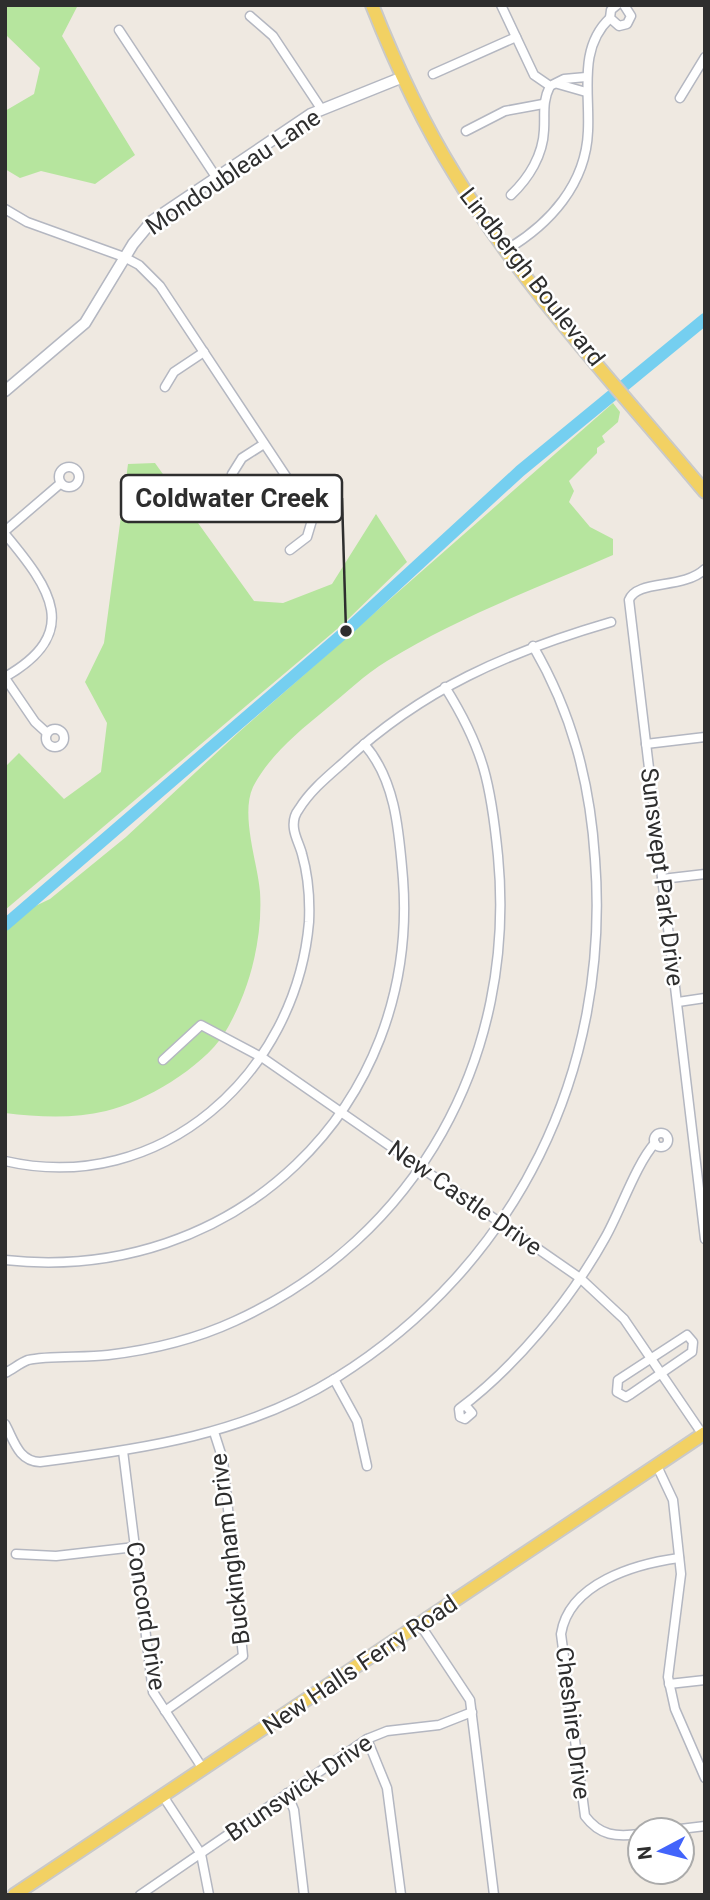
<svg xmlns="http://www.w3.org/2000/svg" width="710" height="1900" viewBox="0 0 710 1900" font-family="Roboto,sans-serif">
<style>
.green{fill:#b6e59e}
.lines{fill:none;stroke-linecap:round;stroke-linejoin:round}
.river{stroke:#75cff0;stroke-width:12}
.minor-casing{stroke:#b4b7c1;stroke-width:11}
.tertiary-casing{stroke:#b4b7c1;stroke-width:13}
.primary-casing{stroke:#c9c9c9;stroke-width:16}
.minor{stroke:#fff;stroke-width:8}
.tertiary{stroke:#fff;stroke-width:10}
.primary{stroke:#f2d163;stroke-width:12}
.labels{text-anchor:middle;stroke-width:5;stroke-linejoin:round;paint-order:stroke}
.street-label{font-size:24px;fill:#2e2e2e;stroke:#fff}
.leader{fill:none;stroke:#2e2e2e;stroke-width:2.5}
.callout-dot{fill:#2e2e2e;stroke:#fff;stroke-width:2.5}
.callout{fill:#fff;stroke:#2e2e2e;stroke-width:2.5}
.callout-label{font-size:26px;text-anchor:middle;font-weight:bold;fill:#2e2e2e}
</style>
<rect width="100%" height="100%" fill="#efe9e1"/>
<g class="green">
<polygon points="5,5 78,5 62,36 135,155 95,184 41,171 20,178 5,169 5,111 34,94 40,68 5,34"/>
<path d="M 613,403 L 620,412 L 618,422 L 602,436 L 605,442 L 597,448 L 597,453 L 569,481 L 574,491 L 569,502 L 590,527 L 613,539 L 613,555 C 537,588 458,617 387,661 C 365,674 345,694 325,710 C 298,732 269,756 253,787 C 240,815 258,864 260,892 C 263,940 249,993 224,1034 C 202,1068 144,1102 106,1111 C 73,1119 38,1117 5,1113 L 5,931 L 29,909 L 50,899 L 126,837 L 239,732 Z"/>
<polygon points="155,463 254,601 283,603 332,584 376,514 407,562 343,624 5,910 5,767 19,753 64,799 101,772 107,723 85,682 104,643 128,464"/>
</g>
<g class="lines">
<polyline class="river" points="5,925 346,631 520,471 705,319"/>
<defs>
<g id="minor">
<polyline points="501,5 534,75 550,86 564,79 586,77"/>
<polyline points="617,5 611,10 610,18 619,26 627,24 631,16 624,5"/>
<polyline points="250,16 273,36 322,110"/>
<polyline points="119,30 216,177"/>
<polyline points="433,74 516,37"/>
<polyline points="558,84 586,92"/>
<polyline points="680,98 705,57"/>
<polyline points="466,131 505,111 543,104"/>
<path d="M 511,195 C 529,178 543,155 544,130 C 545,113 542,102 550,86"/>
<polyline points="5,209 27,222 124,257 139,265 160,286 313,517 307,537 290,550"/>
<path d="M 506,250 C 550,224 586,184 588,131 C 590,92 578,48 610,18"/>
<polyline points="165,387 174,372 204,352"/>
<circle cx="69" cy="477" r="10"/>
<polyline points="232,474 242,458 264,444"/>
<polyline points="5,531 61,483"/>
<path d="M 5,534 C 51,589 82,633 5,677"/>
<path d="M 705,569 C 683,590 637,579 629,600 L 705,1239"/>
<polyline points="5,678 35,722 47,733"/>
<circle cx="55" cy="738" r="9"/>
<polyline points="646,744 705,737"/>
<polyline points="662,879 705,874"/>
<polyline points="678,1002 705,998"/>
<polyline points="163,1060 201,1025 263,1058 580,1278 624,1319 703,1435"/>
<circle cx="661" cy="1140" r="7"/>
<path d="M 5,1161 C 161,1197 296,1073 309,922 C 310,900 308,875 302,854 C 300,846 295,837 294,829 C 293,822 295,814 299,809 C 310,791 327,777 343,763 C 422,689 508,652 611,622"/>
<path d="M 5,1260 C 233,1285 420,1108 403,879 C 399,832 396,780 364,744"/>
<polygon points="687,1335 693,1342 692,1352 631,1394 626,1397 617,1392 618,1380"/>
<path d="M 5,1373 C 13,1369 20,1363 28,1360 C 48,1355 85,1358 108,1355 C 150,1350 196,1339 235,1321 C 418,1237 517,1056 498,856 C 491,785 484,749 445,687"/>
<polyline points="334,1379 357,1421 367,1466"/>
<path d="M 466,1406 L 472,1413 L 465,1419 L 460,1417 L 459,1409 C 515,1367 570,1301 605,1238 C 620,1212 636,1164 655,1143"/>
<path d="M 5,1424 C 14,1440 18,1461 40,1462 C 144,1449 246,1434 336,1378 C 517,1265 611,1070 595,859 C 590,782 572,713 533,646"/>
<polyline points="123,1451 153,1692 203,1769"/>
<polyline points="657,1466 673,1500 681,1574 668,1677 675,1709 705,1778"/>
<polyline points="16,1554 56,1556 135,1547"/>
<polyline points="419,1623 470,1700 494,1895"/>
<polyline points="669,1684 705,1680"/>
<polyline points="165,1711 243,1656 223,1460 214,1432"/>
<polyline points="367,1739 387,1788 401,1895"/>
<polyline points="287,1793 294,1810 304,1895"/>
<polyline points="163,1796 201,1854 209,1895"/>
<polyline points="672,1830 705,1826"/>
<path d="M 640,1834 C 616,1837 600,1836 585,1816 L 561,1634 C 569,1583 635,1564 679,1558"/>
<polyline points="140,1895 367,1739 387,1731 439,1725 472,1712"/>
</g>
<polyline id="tertiary" points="5,391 85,323 133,244 152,221 311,114 403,77"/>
<g id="primary">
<path d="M 372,5 C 395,63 421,120 454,173 C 521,285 621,391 705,492"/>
<polyline points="14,1895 705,1433"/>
</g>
</defs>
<use href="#minor" class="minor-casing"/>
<use href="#tertiary" class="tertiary-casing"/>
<use href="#primary" class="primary-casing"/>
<use href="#minor" class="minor"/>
<use href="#tertiary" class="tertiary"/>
<use href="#primary" class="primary"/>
</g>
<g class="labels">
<g class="street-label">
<text transform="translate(233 172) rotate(-34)" y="8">Mondoubleau Lane</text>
<text transform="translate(532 277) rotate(52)" y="8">Lindbergh Boulevard</text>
<text transform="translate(662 877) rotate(83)" y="8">Sunswept Park Drive</text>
<text transform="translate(465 1198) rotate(35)" y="8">New Castle Drive</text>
<text transform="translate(230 1549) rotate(-97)" y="8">Buckingham Drive</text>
<text transform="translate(146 1616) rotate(81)" y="8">Concord Drive</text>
<text transform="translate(360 1665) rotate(-34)" y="8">New Halls Ferry Road</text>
<text transform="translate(573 1723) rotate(83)" y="8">Cheshire Drive</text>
<text transform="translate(299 1788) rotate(-34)" y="8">Brunswick Drive</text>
</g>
</g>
<path class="leader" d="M346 631L342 498"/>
<circle class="callout-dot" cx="346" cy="631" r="7"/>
<rect class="callout" x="121" y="475" width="221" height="47" rx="7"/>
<g class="callout-label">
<text x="232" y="507">Coldwater Creek</text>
</g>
<rect width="710" height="1900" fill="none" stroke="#2e2e2e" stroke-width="14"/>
<g transform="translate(661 1851) rotate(263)"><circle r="33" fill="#ffffff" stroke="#ababab" stroke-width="2"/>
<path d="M0-5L12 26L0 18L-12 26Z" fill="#4264fb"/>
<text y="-10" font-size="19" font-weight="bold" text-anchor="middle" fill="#2e2e2e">N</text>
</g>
</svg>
